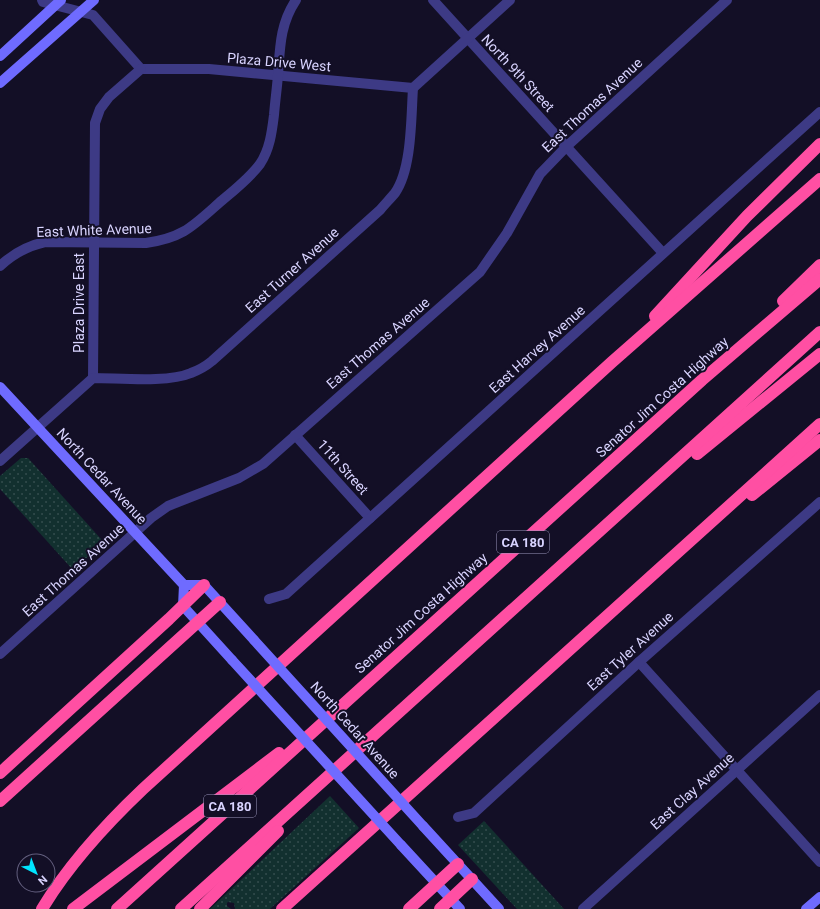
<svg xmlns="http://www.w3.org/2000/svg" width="820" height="909" viewBox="0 0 820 909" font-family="Roboto,sans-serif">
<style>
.grass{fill:url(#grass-dots)}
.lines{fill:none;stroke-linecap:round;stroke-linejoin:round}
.minor{stroke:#3d3a85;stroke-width:10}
.secondary{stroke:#6f6bff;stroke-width:10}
.motorway{stroke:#ff4fa3;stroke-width:12}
.secondary-bridge{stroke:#6f6bff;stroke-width:10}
.labels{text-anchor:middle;stroke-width:4;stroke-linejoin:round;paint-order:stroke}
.shield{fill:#130f26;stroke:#9e99be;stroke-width:1}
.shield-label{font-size:13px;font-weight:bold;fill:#d9d4ff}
.street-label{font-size:14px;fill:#d9d4ff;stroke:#130f26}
</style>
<defs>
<pattern id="grass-dots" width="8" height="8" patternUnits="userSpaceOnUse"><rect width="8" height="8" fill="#12302f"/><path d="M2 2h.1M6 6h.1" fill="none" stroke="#344d4e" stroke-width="1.8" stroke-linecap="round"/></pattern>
</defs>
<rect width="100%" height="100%" fill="#130f26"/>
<g class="grass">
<polygon points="21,458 28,458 101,539 100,546 73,570 0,489 0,476"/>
<polygon points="330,796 359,828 270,909 235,909 234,903 228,902 227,903 227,906 231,909 210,909"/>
<polygon points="484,821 564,909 517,909 458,845"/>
</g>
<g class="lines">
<g class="minor">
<polyline points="42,0 43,2 93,15 141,69"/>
<polyline points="433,0 663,253"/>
<polyline points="141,69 209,69 413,88"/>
<path d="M 0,266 C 14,253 27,246 45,242 L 146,243 C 182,238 192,227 219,203 C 233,191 249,179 260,164 C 270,149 272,131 274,115 C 275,102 277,88 278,75 C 280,47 280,24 296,0"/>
<polyline points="93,378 95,123 100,109 109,97 141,69"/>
<polyline points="295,435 370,518"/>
<path d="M 0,461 L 93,378 C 119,378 168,383 191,373 C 199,370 206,366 212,361 L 380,210 C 385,204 390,199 395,193 C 412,169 411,118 413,88 L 510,0"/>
<polyline points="269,599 286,594 820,112"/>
<polyline points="0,654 151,518 168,506 239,478 263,464 480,272 507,233 540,174 567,146 727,0"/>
<polyline points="639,662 820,862"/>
<polyline points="458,817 474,813 639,662 820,502"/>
<polyline points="583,909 820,695"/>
</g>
<g class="secondary">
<polyline points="0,56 61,0"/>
<polyline points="0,83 94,0"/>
<polyline points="0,387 184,585 183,606 232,660"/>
<polyline points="184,585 204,585 254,640"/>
<polyline points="423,826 499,909"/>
<polyline points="401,845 460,909"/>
<polyline points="806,909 820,897"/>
</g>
<g class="motorway">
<polyline points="783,301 820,265"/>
<polyline points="655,316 747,216 820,144"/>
<polyline points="697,454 820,354"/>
<polyline points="752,495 820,440"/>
<polyline points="0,773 169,619 204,585"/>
<polyline points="0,801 220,602"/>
<path d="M 42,909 C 69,864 105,825 143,789 L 612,362 L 820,179"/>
<polyline points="73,909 279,753"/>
<polyline points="117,909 702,380 820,279"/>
<polyline points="181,909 820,332"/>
<polyline points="200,909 278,831"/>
<polyline points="282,909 820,424"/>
<polyline points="409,909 458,864"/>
<polyline points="440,909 472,879"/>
</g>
<g class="secondary-bridge">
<polyline points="254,640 423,826"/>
<polyline points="232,660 401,845"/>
</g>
</g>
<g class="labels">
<g class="shield">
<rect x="497" y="531" width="52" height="22" rx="3"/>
<rect x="204" y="795" width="52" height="22" rx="3"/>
</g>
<g class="shield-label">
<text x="523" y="547">CA 180</text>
<text x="230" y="811">CA 180</text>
</g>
<g class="street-label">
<text transform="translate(279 62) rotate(5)" y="5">Plaza Drive West</text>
<text transform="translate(518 73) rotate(47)" y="5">North 9th Street</text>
<text transform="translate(592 105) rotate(-43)" y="5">East Thomas Avenue</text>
<text transform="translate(94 230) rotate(-2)" y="5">East White Avenue</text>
<text transform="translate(292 270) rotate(-42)" y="5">East Turner Avenue</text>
<text transform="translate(79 303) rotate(-90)" y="5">Plaza Drive East</text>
<text transform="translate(378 343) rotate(-41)" y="5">East Thomas Avenue</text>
<text transform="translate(537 349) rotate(-42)" y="5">East Harvey Avenue</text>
<text transform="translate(662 397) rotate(-42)" y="5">Senator Jim Costa Highway</text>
<text transform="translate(343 467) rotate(48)" y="5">11th Street</text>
<text transform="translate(102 476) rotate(47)" y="5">North Cedar Avenue</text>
<text transform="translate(73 570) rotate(-42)" y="5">East Thomas Avenue</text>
<text transform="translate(421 613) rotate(-42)" y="5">Senator Jim Costa Highway</text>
<text transform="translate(630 651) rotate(-42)" y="5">East Tyler Avenue</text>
<text transform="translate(355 730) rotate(48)" y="5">North Cedar Avenue</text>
<text transform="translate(692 791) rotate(-42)" y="5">East Clay Avenue</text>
</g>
</g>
<g transform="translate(36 873) rotate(138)"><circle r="19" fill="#130f26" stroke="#625e7d"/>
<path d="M0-3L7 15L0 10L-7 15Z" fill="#00e5ff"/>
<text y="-6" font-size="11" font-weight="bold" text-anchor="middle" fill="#d9d4ff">N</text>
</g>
</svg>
